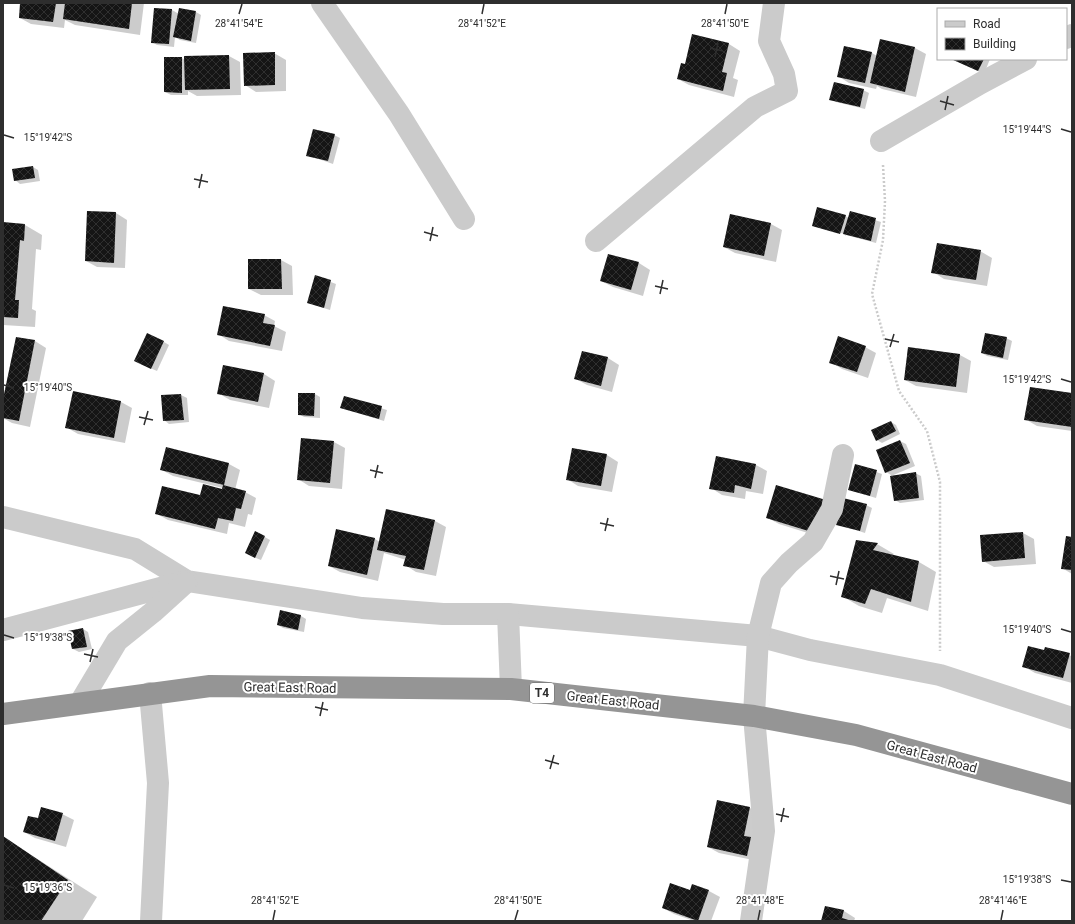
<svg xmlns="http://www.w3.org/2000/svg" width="1075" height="924" viewBox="0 0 1075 924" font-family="Roboto,sans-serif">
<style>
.shadow{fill:#0003}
.building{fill:url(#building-cross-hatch)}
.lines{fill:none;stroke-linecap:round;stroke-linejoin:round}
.path{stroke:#cbcbcb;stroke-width:2.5;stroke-dasharray:2 2;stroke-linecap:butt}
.minor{stroke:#cbcbcb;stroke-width:22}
.highway{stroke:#959595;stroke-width:22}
.ticks{fill:none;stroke:#2e2e2e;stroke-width:1.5}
.labels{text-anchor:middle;stroke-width:4;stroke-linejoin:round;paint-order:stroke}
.shield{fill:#fff;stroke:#6d6d6d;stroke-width:1}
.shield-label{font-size:12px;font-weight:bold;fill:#2e2e2e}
.street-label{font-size:13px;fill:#2e2e2e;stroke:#fff}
.ticks-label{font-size:10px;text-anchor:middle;fill:#2e2e2e;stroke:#fff;stroke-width:4;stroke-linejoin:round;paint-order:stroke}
</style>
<defs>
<pattern id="building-cross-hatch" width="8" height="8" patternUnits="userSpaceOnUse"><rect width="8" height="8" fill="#151515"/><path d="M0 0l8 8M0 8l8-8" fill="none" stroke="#2f2f2f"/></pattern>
</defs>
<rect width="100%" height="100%" fill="#fff"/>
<g class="shadow">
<polygon points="21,3 144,3 140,35 75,25 65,20 64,28 31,24 20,18"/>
<polygon points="172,10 179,14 196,12 201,15 196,43 180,40 175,37 174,47 157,45 152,42"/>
<polygon points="693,35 729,44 740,51 733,78 738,80 734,97 689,85 678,79 686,65"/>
<polygon points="844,47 872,53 877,56 915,48 926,54 916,97 882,89 877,86 876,89 849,83 838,76"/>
<polygon points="274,53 286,60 286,91 256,92 245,85"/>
<polygon points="229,56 240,62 241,95 197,96 188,91 188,95 171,95 165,92 182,58 185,60"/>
<polygon points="952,59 990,59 984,74"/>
<polygon points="863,90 869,93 865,109 836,102 831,99"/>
<polygon points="334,135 340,138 333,164 307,155"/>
<polygon points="33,167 38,170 40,181 20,184 15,180"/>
<polygon points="850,212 881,222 876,243 846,235 845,236 845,234 813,226 845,216 849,218"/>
<polygon points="116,213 127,220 125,268 97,267 86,261"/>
<polygon points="731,215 771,224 782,230 776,262 735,253 724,247"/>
<polygon points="3,223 25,225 42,235 41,250 36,249 32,309 36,311 35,327 3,325"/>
<polygon points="980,251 992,258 987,286 944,279 933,272"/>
<polygon points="249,260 281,260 292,266 293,295 261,295 249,289"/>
<polygon points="639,263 650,270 643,296 613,287 601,281"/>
<polygon points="315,276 336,284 330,310 308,303"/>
<polygon points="264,315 275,321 274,326 286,332 282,351 229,341 218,334"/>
<polygon points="16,338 35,341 46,348 30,427 12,423 3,418 3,403"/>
<polygon points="1006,338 1012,341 1008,360 987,356 982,353"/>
<polygon points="164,342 169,345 157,371 141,364"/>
<polygon points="865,347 876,353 868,378 842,369 831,362"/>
<polygon points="909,348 960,355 971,361 967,393 916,386 905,380"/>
<polygon points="583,352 608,358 619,365 612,392 587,385 576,379"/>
<polygon points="264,374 275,381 269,408 230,400 218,393"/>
<polygon points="299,394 315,394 320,397 320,418 304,417 299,414"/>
<polygon points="1072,394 1072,431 1037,426 1025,419"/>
<polygon points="181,395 187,398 189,422 169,424 164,420 162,396"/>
<polygon points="345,397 387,410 384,421 341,408"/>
<polygon points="121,402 132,408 125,443 78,434 66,427"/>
<polygon points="891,422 896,425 900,434 882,443 877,440"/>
<polygon points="900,441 906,444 915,466 891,476 915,473 921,476 924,500 900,503 895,500 891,475 886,472"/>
<polygon points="334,442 345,448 342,489 309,486 298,479"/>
<polygon points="166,449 229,464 240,470 235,490 245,492 256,498 252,515 248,514 245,527 229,523 227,534 168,520 157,514 223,490 223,488 173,476 162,470"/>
<polygon points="607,455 618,462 612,492 578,486 567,479"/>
<polygon points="717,457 756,465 767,471 763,494 746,491 745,499 722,495 711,488"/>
<polygon points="856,465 882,474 876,498 849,490"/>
<polygon points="825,501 827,539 779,524 768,518"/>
<polygon points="866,505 872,508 865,533 837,524"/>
<polygon points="387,510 435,521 446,527 436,576 416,572 405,565 406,560 384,553 378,581 340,572 329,566 337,530 375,539 380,542"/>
<polygon points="256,532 270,540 261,560 251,556"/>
<polygon points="1023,533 1034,539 1036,564 994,567 983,561"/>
<polygon points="1072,538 1072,574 1062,568"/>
<polygon points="857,541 877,544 894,554 892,556 919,562 936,572 928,611 887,598 882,613 859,606 842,596"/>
<polygon points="280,612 301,616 306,619 304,632 283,628 278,625"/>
<polygon points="83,629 88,632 92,649 79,652 73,649"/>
<polygon points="1045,651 1072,656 1072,683 1035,673 1023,666"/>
<polygon points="750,808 761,815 758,861 719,853 708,847"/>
<polygon points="62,814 74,820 66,847 35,838 24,832"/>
<polygon points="3,837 97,897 82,921 3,921"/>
<polygon points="709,891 720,897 711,921 694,921 674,914 663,908"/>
<polygon points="826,907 844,911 855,918 854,921 822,921"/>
</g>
<g class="building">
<polygon points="20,3 56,3 53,22 19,18"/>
<polygon points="65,3 132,3 129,29 63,19"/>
<polygon points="154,8 172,9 169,44 151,43"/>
<polygon points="179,8 196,11 191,41 173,37"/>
<polygon points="692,34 729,43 722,72 727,73 723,91 677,79 681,63 685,64"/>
<polygon points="880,39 915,47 905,92 870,83"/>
<polygon points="844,46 872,52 865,83 837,77"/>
<polygon points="275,52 275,85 244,86 243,53"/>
<polygon points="229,55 230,89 185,90 184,56"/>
<polygon points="164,57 182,57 182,93 164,92"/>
<polygon points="951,59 984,59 978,71"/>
<polygon points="834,82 864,89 860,107 829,100"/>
<polygon points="313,129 335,134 328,161 306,156"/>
<polygon points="33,166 35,178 14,181 12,169"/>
<polygon points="817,207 846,215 840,234 812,226"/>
<polygon points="87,211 116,212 114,263 85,261"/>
<polygon points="850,211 876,218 871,241 843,234"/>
<polygon points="730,214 771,223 764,256 723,247"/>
<polygon points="3,222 25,224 24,241 20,240 15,300 19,300 18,318 3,317"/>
<polygon points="937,243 981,250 976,280 931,273"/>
<polygon points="608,254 639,262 631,290 600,281"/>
<polygon points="248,259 281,259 282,289 248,289"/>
<polygon points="315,275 331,280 324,308 307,303"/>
<polygon points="223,306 265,314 263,323 275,325 270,346 217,335"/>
<polygon points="147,333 164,341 151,369 134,361"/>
<polygon points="985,333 1007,337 1003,358 981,353"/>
<polygon points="838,336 866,346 857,372 829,363"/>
<polygon points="16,337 35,340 19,421 3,418 3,399"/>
<polygon points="908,347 960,354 956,387 904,380"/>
<polygon points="582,351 608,357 601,386 574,379"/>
<polygon points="223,365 264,373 258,402 217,394"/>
<polygon points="1030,387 1072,393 1072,427 1024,420"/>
<polygon points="73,391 121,401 114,438 65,428"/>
<polygon points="298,393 315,393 314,416 298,415"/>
<polygon points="181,394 184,420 163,421 161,395"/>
<polygon points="344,396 382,406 379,419 340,408"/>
<polygon points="891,421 896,431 876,441 871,430"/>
<polygon points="301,438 334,441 330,483 297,480"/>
<polygon points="900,440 910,463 885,473 876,450"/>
<polygon points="166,447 229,463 224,485 160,470"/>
<polygon points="572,448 607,454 601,486 566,480"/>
<polygon points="716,456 756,464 751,489 735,485 734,493 709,489"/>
<polygon points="855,464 877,470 870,496 848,490"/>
<polygon points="916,472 919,498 894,501 890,476"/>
<polygon points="203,484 222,489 223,485 246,491 241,509 236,508 233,521 218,518 215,529 155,514 162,486 200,495"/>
<polygon points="776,485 826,500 815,533 766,518"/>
<polygon points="843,498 867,504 860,531 836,525"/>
<polygon points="386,509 435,520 424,570 403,566 406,556 377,550"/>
<polygon points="336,529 375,538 367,575 328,566"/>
<polygon points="255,531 265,536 255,558 245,553"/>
<polygon points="1023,532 1025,558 982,562 980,535"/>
<polygon points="1066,536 1072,537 1072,570 1061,569"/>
<polygon points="856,540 878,543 873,550 919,561 911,602 871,589 865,604 841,597"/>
<polygon points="280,610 301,615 298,630 277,625"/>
<polygon points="83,628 87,647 72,649 68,631"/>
<polygon points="1028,646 1044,650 1045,647 1070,653 1063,678 1022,667"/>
<polygon points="717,800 750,807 744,836 751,837 747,856 707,847"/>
<polygon points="41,807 63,813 55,841 23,832 28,816 38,818"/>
<polygon points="3,836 68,880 41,921 3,921"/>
<polygon points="670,883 690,890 692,884 709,890 698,921 662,908"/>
<polygon points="825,906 844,910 842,918 852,921 821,921"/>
</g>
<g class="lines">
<polyline class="path" points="883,165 885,201 883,240 872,294 899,391 927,431 940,482 940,651"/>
<g class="minor">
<polyline points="322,3 399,114 464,219"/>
<polyline points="1066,38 1072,35"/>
<polyline points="881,141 981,83 1026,59"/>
<polyline points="596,241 755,107 787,91 784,74 769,41 774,3"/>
<polyline points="3,517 135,549 187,581 362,608 443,614 508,614 758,636 810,650 940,675 1072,718"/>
<polyline points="508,614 511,689"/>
<polyline points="3,630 187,581"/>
<polyline points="150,693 158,783 151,921"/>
<polyline points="80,703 117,641 153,612 185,583"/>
<polyline points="751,921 764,831 754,716 758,636 771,583 789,563 813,542 832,509 843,455"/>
</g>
<polyline class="highway" points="3,714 210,686 511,689 754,716 856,735 1072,794"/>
</g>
<path class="ticks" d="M 239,14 L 242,4M 482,14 L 484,4M 725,14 L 727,4M 710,48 L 723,51M 715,57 L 718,43M 940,101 L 954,105M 945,110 L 948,96M 1061,129 L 1071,132M 4,135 L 14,138M 194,179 L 208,182M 199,188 L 202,174M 424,232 L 438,236M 430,241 L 433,227M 655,286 L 668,289M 660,294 L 663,280M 885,339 L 899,342M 890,347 L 894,334M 1061,379 L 1071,382M 4,385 L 14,388M 139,417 L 153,420M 144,425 L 148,411M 370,470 L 383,473M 375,478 L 378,465M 600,523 L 614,526M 605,531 L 608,518M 830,576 L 844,579M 836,585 L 839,571M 1061,629 L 1071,632M 4,635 L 14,638M 84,654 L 98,657M 90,662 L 93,649M 315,707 L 328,710M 320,716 L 323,702M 545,760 L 559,764M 550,769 L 554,755M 776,814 L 789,817M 781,822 L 784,808M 1061,880 L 1071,882M 4,885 L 14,888M 273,920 L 275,910M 515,920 L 518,910M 758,920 L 760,910M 1001,920 L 1003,910"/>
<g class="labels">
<rect class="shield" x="530" y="683" width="24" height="20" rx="3"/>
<g class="shield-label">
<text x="542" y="697">T4</text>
</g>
<g class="street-label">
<text transform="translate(290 687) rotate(1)" y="5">Great East Road</text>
<text transform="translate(613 700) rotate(6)" y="5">Great East Road</text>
<text transform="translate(932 756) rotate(15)" y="5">Great East Road</text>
</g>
</g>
<g class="ticks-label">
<text x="482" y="27">28°41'52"E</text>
<text x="239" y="27">28°41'54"E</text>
<text x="725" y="27">28°41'50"E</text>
<text x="1027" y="133">15°19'44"S</text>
<text x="48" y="141">15°19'42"S</text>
<text x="1027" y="383">15°19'42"S</text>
<text x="48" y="391">15°19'40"S</text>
<text x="1027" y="633">15°19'40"S</text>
<text x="48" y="641">15°19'38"S</text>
<text x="1027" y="883">15°19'38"S</text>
<text x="48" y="891">15°19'36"S</text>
<text x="275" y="904">28°41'52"E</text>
<text x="518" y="904">28°41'50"E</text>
<text x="760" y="904">28°41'48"E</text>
<text x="1003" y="904">28°41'46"E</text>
</g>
<rect width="1075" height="924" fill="none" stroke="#2e2e2e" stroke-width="8"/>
<rect x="937" y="8" width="130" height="52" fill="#ffffff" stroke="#ababab"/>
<rect x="945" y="21" width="20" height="6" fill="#cbcbcb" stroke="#ababab"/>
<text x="973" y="28" font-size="12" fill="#2e2e2e">Road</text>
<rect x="945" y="38" width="20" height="12" fill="url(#building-cross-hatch)" stroke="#ababab"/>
<text x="973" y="48" font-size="12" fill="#2e2e2e">Building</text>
</svg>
